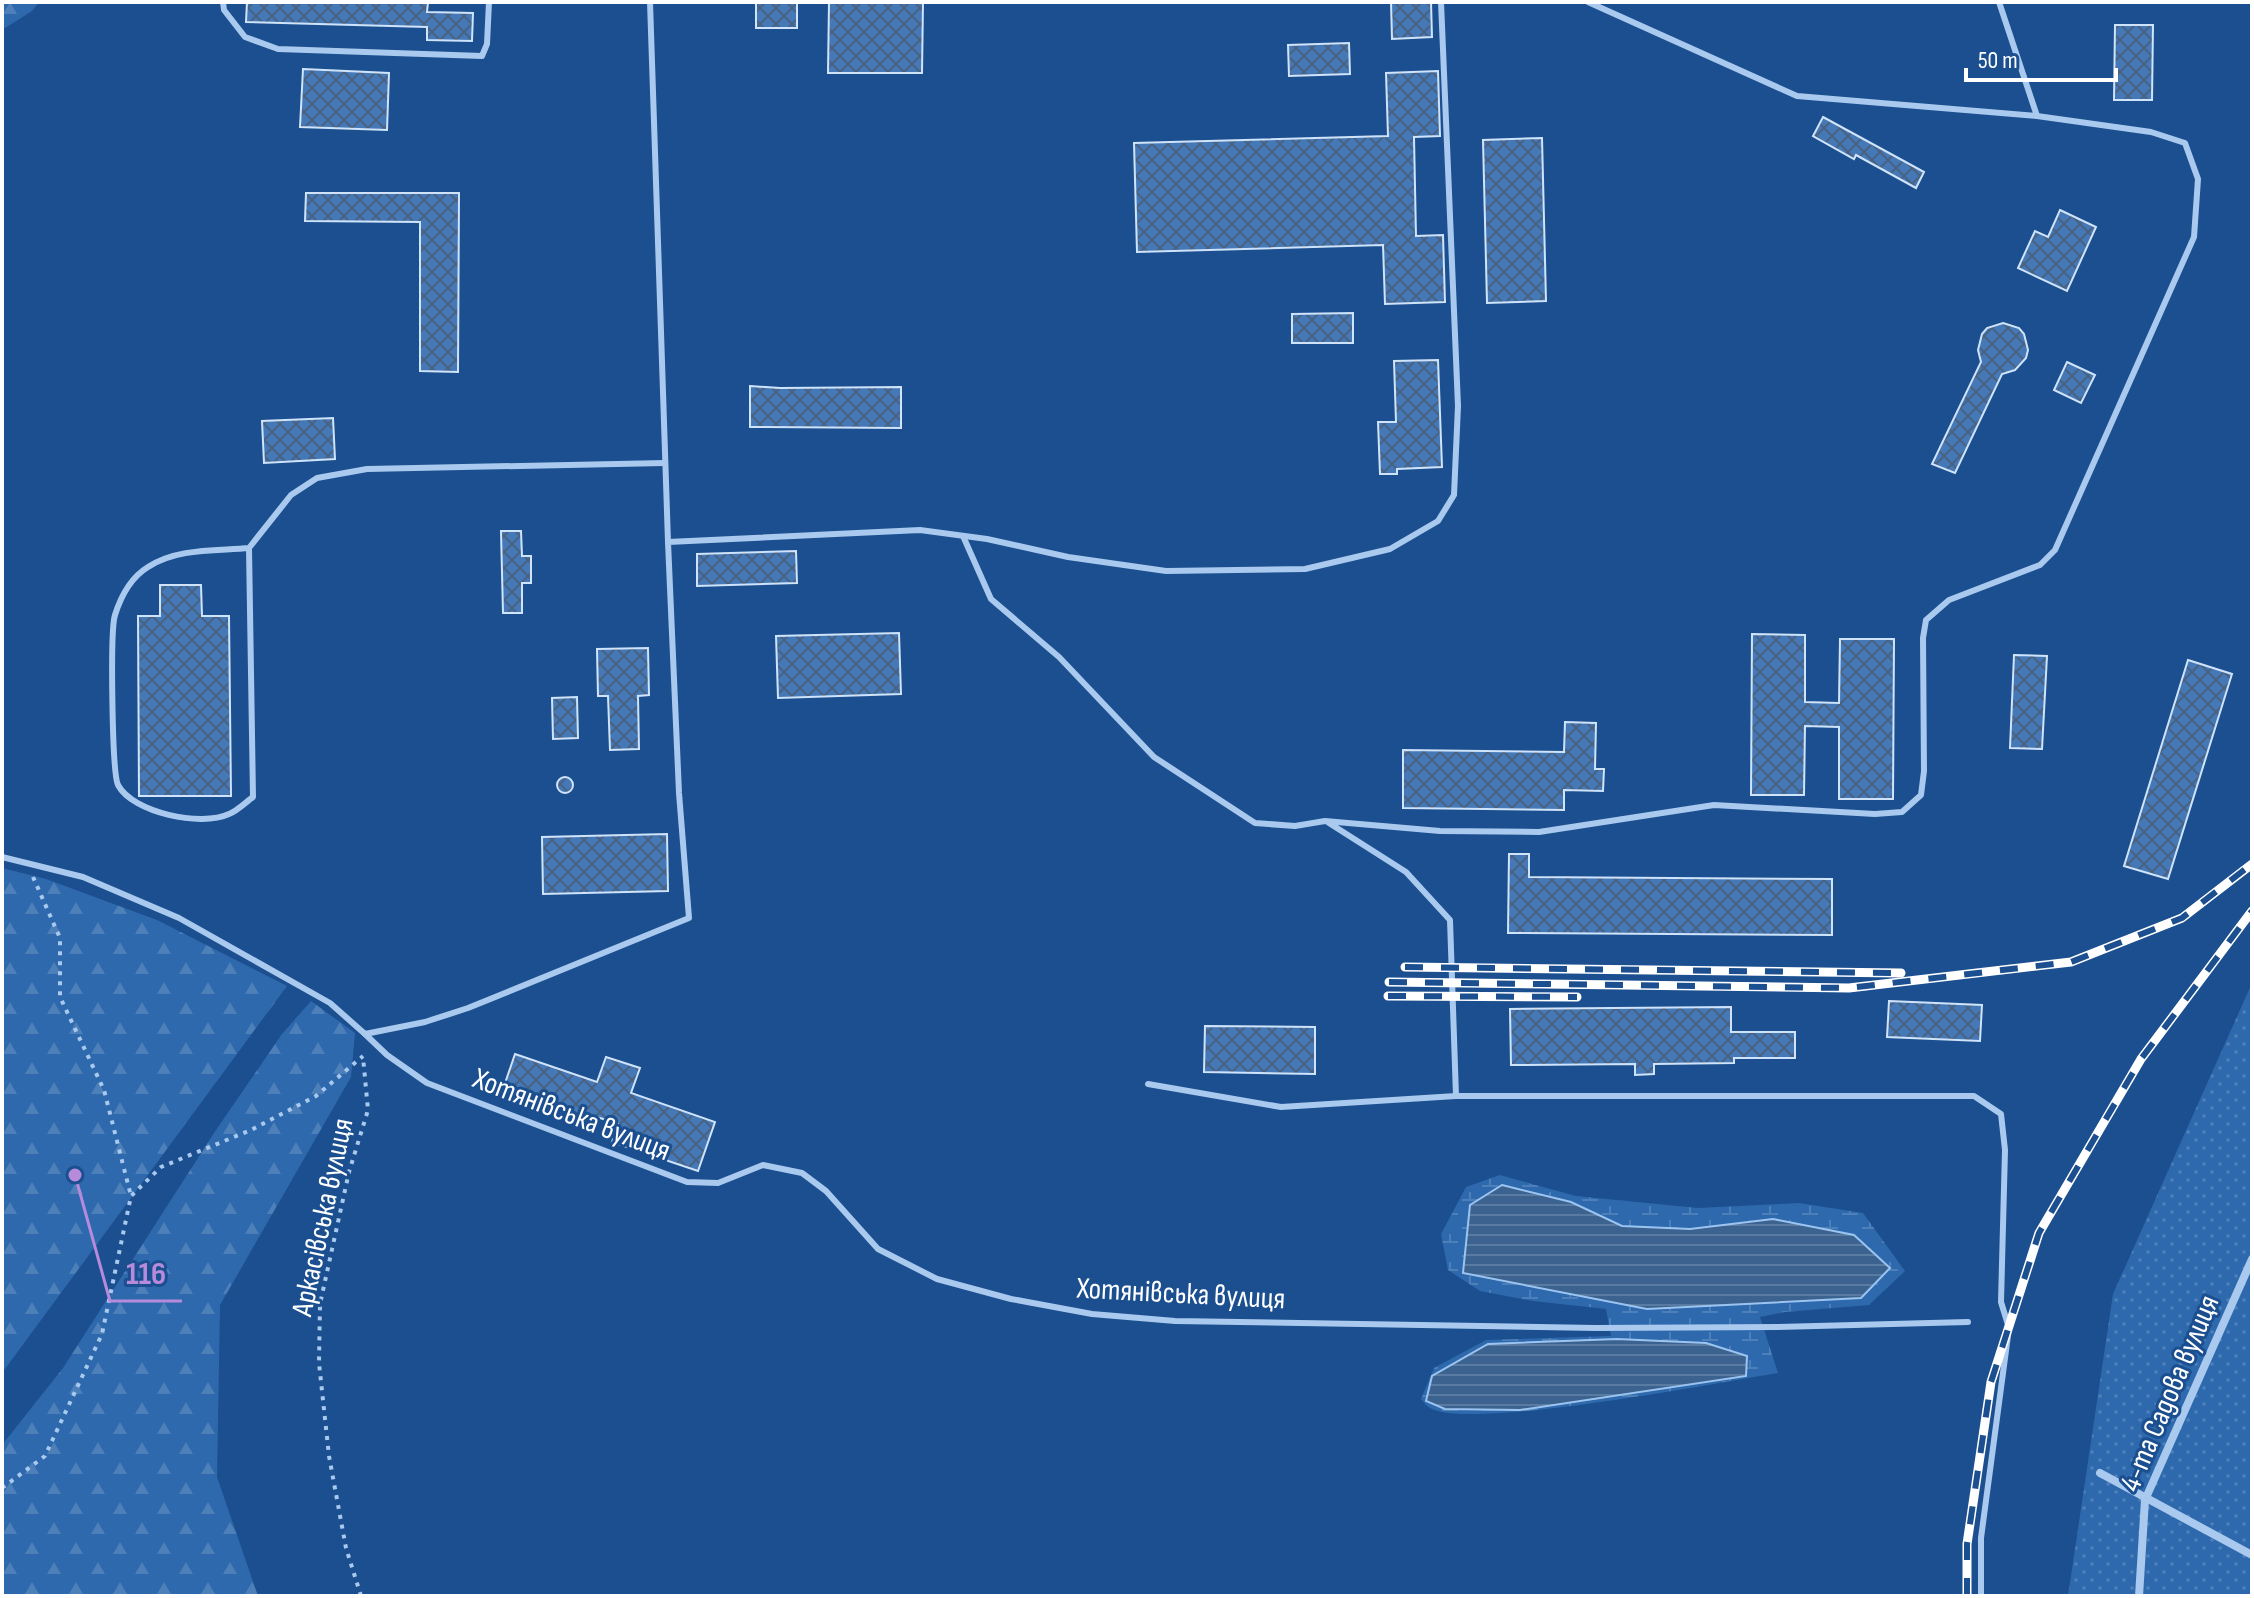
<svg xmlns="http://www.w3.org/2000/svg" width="2254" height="1598" viewBox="0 0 2254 1598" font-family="'Sofia Sans Condensed',sans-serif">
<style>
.forest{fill:url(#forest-firs)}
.wetland{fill:url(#wetland-marsh)}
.park{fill:url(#park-dots)}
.water{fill:url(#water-rules);stroke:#9cc4f0;stroke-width:2}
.building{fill:url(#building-cross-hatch);stroke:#cfe3fa;stroke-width:2}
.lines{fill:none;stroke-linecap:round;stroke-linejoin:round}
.path{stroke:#a9c9ee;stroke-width:4;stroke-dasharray:4 6;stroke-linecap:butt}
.service{stroke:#a9c9ee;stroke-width:6}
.minor{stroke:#a9c9ee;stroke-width:8}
.rail-casing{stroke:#fff;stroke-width:9}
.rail{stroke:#1b4f8f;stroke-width:6;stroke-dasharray:18;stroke-linecap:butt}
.labels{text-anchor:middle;stroke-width:6;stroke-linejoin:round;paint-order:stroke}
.street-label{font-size:30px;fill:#fff;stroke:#1b4f8f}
.leader{fill:none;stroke:#b68bdc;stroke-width:3}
.callout-dot{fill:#b68bdc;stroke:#1b4f8f;stroke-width:3}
.callout-label{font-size:32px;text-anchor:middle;font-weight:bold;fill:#b68bdc;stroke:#1b4f8f;stroke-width:6;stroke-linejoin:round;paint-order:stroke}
</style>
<defs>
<pattern id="forest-firs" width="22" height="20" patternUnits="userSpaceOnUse" patternTransform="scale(2)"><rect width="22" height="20" fill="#2e69ad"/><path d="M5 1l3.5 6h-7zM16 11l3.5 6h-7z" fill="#4d80b9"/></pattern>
<pattern id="wetland-marsh" width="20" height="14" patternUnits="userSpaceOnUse" patternTransform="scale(2)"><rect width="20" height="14" fill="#2e69ad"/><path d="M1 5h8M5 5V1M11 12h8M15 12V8" fill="none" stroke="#4d80b9"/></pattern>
<pattern id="park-dots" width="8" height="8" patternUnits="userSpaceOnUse" patternTransform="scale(2)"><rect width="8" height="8" fill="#2e69ad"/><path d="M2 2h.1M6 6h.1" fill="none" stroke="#4d80b9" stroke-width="1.8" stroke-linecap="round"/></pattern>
<pattern id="water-rules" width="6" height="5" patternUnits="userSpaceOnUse" patternTransform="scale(2)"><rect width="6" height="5" fill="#3c6290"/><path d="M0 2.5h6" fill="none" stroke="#597aa1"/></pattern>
<pattern id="building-cross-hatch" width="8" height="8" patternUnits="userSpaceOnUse" patternTransform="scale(2)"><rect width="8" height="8" fill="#4478b7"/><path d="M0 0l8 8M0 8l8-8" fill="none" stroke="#486282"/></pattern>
</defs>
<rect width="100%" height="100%" fill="#1b4f8f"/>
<g class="forest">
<polygon points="2,2 39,2 32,11 5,28 2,27"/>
<polygon points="2,868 46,879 157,920 287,986 2,1373"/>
<polygon points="311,1001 355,1033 351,1077 220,1305 217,1477 258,1596 2,1596 2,1445 63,1368 214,1133 282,1034"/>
</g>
<path class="wetland" d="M 1500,1175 L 1576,1196 L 1698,1208 L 1799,1203 L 1863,1213 L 1905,1271 L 1869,1305 L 1785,1312 L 1760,1317 L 1778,1373 C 1721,1382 1469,1431 1430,1408 C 1426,1406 1424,1402 1421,1399 L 1434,1368 L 1486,1340 L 1611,1336 L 1606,1309 L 1533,1301 L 1480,1291 L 1448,1270 L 1441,1234 L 1466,1187 Z"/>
<polygon class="park" points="2252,983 2252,1596 2068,1596 2113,1294"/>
<g class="water">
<polygon points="1502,1185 1571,1202 1622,1226 1690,1229 1773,1219 1854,1235 1890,1268 1861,1298 1647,1309 1463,1273 1470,1205"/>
<polygon points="1617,1339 1706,1343 1747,1356 1746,1376 1520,1410 1445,1409 1426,1401 1432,1376 1488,1344"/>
</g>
<g class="building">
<polygon points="247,2 428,2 427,12 473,13 472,41 427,40 427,27 246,22"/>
<rect x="756" y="2" width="41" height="26"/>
<polygon points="829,2 923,2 922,73 828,73"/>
<polygon points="1391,2 1431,2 1432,37 1392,39"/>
<polygon points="2115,25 2153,25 2152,100 2114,100"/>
<polygon points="1349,43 1350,74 1289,76 1288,45"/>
<polygon points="303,69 389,73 387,130 300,127"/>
<polygon points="1438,71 1440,136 1414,137 1416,236 1443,235 1445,302 1385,304 1383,245 1137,252 1134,143 1388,136 1386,73"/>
<polygon points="1823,117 1924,172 1916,188 1856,155 1854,159 1813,136"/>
<polygon points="1542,138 1546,301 1487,303 1483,140"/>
<polygon points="306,193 459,193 458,372 420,371 420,222 305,221"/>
<polygon points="2060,210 2096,227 2067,291 2018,268 2035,231 2048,237"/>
<polygon points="1353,313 1353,343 1292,343 1292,314"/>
<polygon points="2003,323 2019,328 2024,334 2028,350 2026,358 2015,370 2002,374 1955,473 1932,464 1981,362 1978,350 1982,334 1987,328"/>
<polygon points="1438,360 1442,467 1397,469 1397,474 1380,474 1378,422 1396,422 1394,361"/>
<polygon points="2067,362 2095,375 2081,403 2054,390"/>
<polygon points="750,386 780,388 901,387 901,428 750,427"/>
<polygon points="333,418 335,459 264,463 262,421"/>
<polygon points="501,531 521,531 522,556 531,556 531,583 522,583 522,613 503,613"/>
<polygon points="796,551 797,583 697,586 697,554"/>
<polygon points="160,585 201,585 202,616 229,616 231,796 139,796 138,616 160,616"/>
<polygon points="899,633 901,694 778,698 776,636"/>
<polygon points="1752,634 1805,635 1805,702 1839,703 1840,639 1894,639 1893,799 1839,799 1839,727 1805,726 1804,795 1751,795"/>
<polygon points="648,648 649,695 638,696 639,749 610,750 608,696 598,696 597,649"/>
<polygon points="2014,655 2047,656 2042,749 2010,748"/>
<polygon points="2188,660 2232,674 2168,879 2124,866"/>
<polygon points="577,697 578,738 553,739 552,698"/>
<polygon points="1565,722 1596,723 1595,769 1604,769 1603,791 1564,790 1564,810 1403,808 1403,750 1564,752"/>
<circle cx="565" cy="785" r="8"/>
<polygon points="667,834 668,891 543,894 542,837"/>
<polygon points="1509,854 1529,854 1529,877 1832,879 1832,935 1508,933"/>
<polygon points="1889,1001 1982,1005 1980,1041 1887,1037"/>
<polygon points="1731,1007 1731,1032 1795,1032 1795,1058 1734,1058 1734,1063 1654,1064 1654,1074 1635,1075 1635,1064 1511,1065 1510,1009"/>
<polygon points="1205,1026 1315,1027 1315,1074 1204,1072"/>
<polygon points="515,1054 597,1082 606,1057 640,1068 631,1093 715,1122 698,1171 612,1142 618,1124 588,1114 584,1126 500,1098"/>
</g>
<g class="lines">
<g class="path">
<polyline points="33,877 60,938 60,997 104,1090 131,1196"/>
<polyline points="2,1488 45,1456 102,1334 131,1196 161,1167 251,1130 316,1096 363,1056"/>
<polyline points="361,1596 346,1548 329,1456 319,1363 320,1304 349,1172 368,1110 363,1057"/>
</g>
<g class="service">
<polyline points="223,2 224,10 245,37 278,49 482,56 487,44 489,2"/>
<polyline points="650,2 668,542"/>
<polyline points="1999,2 2037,116"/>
<polyline points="963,536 991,599 1059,657 1154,757 1255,823 1295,826 1325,821 1440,831 1539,832 1714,805 1875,814 1902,812 1921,795 1924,771 1923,638 1926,620 1949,600 2040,565 2055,550 2194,237 2198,179 2185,143 2151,132 2037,116 1797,96 1588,2"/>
<path d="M 249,548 C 215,551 177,548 148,567 C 130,578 121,596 115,615 C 110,630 112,773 118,785 C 133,813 201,827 229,814 C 237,811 246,802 253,797 L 249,548 L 291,495 L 317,478 L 367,469 L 665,463"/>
<polyline points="1329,823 1406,872 1450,920 1456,1096"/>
<polyline points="2,857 83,877 179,918 330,1003 365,1034 425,1022 468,1008 689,918 679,793 668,542 920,530 987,539 1068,557 1166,571 1305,569 1390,549 1438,521 1454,495 1458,406 1441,2"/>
<polyline points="365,1034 387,1055 427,1083 687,1182 718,1183 763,1165 802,1173 826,1191 878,1249 937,1279 1011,1299 1092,1314 1175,1321 1596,1328 1778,1327 1968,1322"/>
<polyline points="1148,1084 1281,1107 1456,1096 1974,1096 2001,1114 2005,1150 2001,1302 2009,1328 1981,1538 1981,1596"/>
</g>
<g class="minor">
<polyline points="2100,1473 2252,1555"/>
<polyline points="2139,1596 2145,1500 2252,1259"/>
</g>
<defs>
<g id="rail">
<polyline points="1405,967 1901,973"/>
<polyline points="1389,982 1849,988 2071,962 2182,918 2252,864"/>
<polyline points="1388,996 1577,997"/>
<polyline points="1967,1596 1967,1544 1991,1382 2039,1233 2141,1059 2252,911"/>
</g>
</defs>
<use href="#rail" class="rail-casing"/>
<use href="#rail" class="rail"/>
</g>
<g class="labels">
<g class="street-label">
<text transform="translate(572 1114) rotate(21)" y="10">Хотянівська вулиця</text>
<text transform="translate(322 1217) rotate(-78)" y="10">Аркасівська вулиця</text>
<text transform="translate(1181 1293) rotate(3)" y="10">Хотянівська вулиця</text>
<text transform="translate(2169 1393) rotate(-67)" y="10">4-та Садова вулиця</text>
</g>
</g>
<path class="leader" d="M75 1175L110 1301H182"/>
<circle class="callout-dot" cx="75" cy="1175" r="8"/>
<g class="callout-label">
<text x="146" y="1284">116</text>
</g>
<rect width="2254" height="1598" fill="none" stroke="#ffffff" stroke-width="8"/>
<path d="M1966 68v12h150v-12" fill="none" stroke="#ffffff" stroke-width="4"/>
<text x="1978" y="68" font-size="24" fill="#ffffff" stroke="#1b4f8f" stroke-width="6" paint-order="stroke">50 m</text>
</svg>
